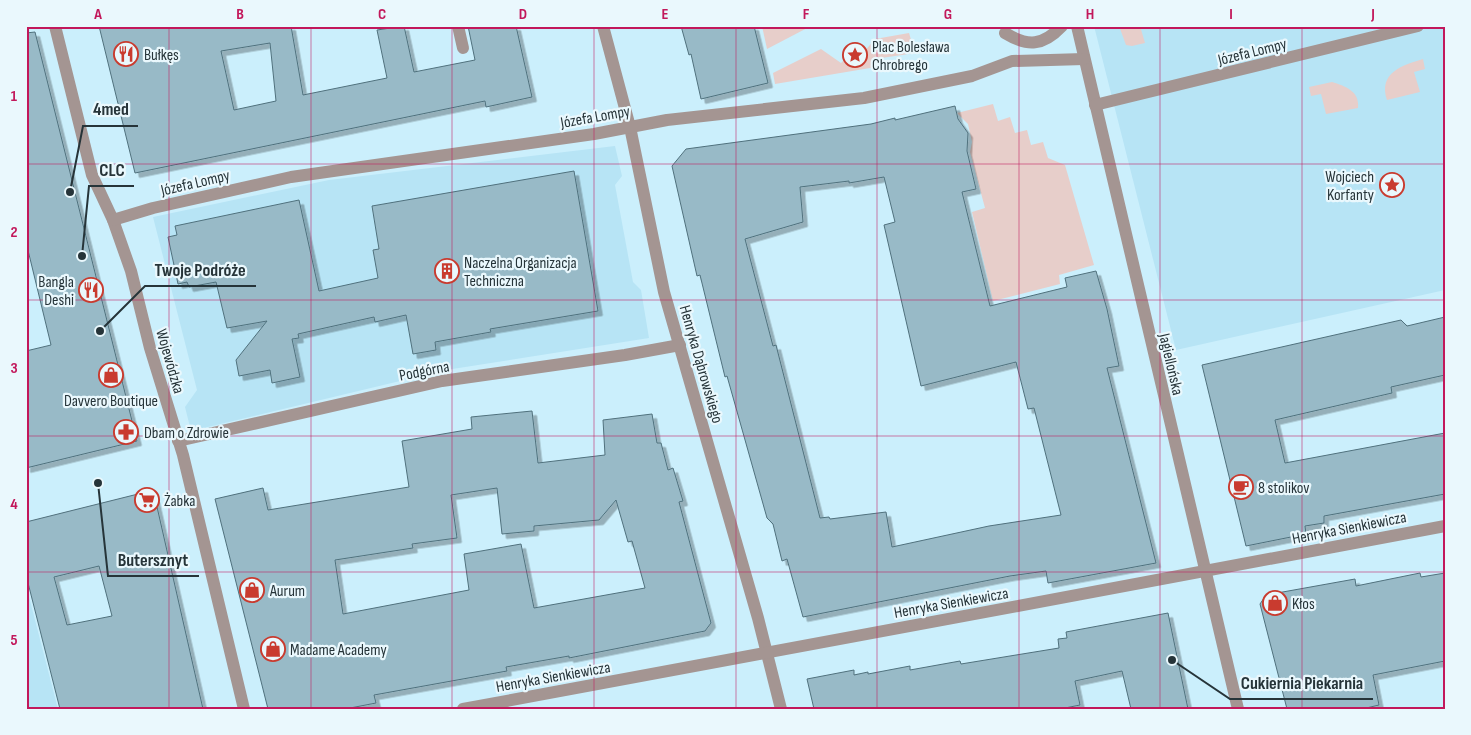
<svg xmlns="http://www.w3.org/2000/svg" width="1471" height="735" viewBox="0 0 1471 735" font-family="'Sofia Sans Condensed',sans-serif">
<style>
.built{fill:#b7e4f5}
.green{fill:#e7ceca}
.building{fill:#98bac7;stroke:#50717d;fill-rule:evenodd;filter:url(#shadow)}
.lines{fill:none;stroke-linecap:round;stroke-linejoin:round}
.minor{stroke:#a49592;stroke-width:12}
.grid{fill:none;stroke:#c2185b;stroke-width:1;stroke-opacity:0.55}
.labels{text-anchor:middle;stroke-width:4.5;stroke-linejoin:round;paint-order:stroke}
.poi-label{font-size:16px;fill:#263439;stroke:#eaf8fd;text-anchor:start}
.street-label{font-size:16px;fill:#263439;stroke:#eaf8fd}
.leader{fill:none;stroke:#263439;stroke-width:2}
.callout-dot{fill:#263439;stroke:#eaf8fd;stroke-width:2}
.callout-label{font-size:18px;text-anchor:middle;font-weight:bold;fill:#263439;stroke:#eaf8fd;stroke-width:4.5;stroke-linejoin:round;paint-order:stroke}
.neatline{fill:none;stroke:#c2185b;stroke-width:2}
.grid-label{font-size:16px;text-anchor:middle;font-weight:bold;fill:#c2185b}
</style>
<defs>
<filter id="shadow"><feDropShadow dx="4.5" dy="4.5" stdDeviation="0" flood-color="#0004"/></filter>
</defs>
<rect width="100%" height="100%" fill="#cbeffc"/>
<g class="built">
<polygon points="1094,26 1445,26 1445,290 1176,350"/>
<polygon points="615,146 622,176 615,185 633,282 641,290 649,338 446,370 191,431 185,407 197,390 153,217 329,180"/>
<polygon points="26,585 58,709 26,709"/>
</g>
<g class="green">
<polygon points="762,26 811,26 767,49"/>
<polygon points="1119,26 1140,26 1145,43 1132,46 1126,45"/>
<polygon points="909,33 915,53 875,59 876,67 775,84 773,73 821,49 841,63 850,54 858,59 875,39"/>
<path d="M 1423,59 L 1425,69 L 1414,72 L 1420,92 L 1387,100 C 1378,73 1402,65 1423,59 Z"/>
<path d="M 1332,82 C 1345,86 1360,91 1358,108 L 1326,114 L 1321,94 L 1311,96 L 1309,87 Z"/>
<polygon points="993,104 998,121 1010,117 1015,133 1027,130 1031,145 1043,142 1048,158 1065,165 1094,265 1059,275 1060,284 993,301 972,212 985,208 970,152 972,142 968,124 957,113"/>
</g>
<g class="building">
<path d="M 99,26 L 291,26 L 303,95 L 387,78 L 377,30 L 404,26 L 414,72 L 475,60 L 468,26 L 516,26 L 532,97 L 486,107 L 485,101 L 135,173 ZM 270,43 L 276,101 L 234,110 L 221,51 Z"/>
<polygon points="681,26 754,26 768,83 701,99 691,54 689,55"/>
<polygon points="35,32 137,441 26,468 26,351 51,345 26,242 26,33"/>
<path d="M 955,106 L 958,119 L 968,133 L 967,151 L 976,189 L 962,192 L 990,306 L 1067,287 L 1065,278 L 1096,271 L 1107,309 L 1119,366 L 1107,368 L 1156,563 L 1048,583 L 1046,571 L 1010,576 L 803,617 L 787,559 L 782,561 L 773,524 L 767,518 L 727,376 L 725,377 L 700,275 L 697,276 L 672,166 L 686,149 L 871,124 L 895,118 L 895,120 ZM 884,177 L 895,222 L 884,225 L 921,386 L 1016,362 L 1028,409 L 1034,408 L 1061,515 L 989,526 L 892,547 L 886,512 L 830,519 L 829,517 L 820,518 L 776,345 L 773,346 L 745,239 L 803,222 L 800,187 L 849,181 L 849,183 Z"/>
<polygon points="574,171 598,311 490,329 491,332 435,342 436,350 413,354 406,315 375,322 374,317 298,334 299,338 292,339 300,377 272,383 270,370 239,376 236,360 267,321 227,328 216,282 189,287 187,282 178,284 168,237 177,235 175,226 299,200 319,291 378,278 373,250 379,249 372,206"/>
<polygon points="1445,317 1445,375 1391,387 1392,393 1275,420 1285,463 1445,433 1445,494 1324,516 1324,523 1305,526 1306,534 1246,546 1202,365 1401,320 1407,326"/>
<path d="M 532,411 L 538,463 L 605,455 L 603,420 L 652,414 L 657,443 L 661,443 L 668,470 L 673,468 L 683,501 L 679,502 L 711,623 L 705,631 L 569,658 L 569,656 L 506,667 L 507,671 L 374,695 L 376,703 L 345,709 L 268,709 L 215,499 L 263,488 L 268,510 L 409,487 L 402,441 L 472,429 L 471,417 ZM 497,488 L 502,534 L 534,531 L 534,526 L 599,520 L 616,500 L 628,542 L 632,541 L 645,588 L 534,608 L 521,544 L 464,554 L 469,590 L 343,614 L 335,560 L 413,548 L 412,544 L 457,538 L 451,495 Z"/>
<path d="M 146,492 L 155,498 L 203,709 L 60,709 L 26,575 L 26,522 ZM 99,566 L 112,616 L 67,625 L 54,577 Z"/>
<polygon points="1420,573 1421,577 1445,573 1445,661 1373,675 1379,705 1362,709 1287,709 1260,604 1266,595 1355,579 1356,586"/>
<polygon points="1168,613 1188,709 1131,709 1122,671 1075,681 1080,705 1060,709 814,709 807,679 854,670 854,675 868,672 868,674 910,666 910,670 960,661 961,664 1059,648 1058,639 1067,638 1066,632"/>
</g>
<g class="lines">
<g class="minor">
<polyline points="55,26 92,175 113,220 131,271 150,348 183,455 244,709"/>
<polyline points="458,26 463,48"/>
<polyline points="603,26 630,127 664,292 758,618 781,709"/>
<polyline points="1077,26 1238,709"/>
<path d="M 1005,33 C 1028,47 1043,46 1062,26"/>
<polyline points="1095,105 1418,26"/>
<polyline points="113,220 153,208 291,177 594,134 667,120 864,98 972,76 1012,61 1084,59"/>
<polyline points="178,441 442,381 625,355 680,345"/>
<path d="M 463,709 C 790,648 1118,588 1445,526"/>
</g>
</g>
<path class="grid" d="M 169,26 L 169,709M 311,26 L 311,709M 452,26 L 452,709M 594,26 L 594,709M 736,26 L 736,709M 877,26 L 877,709M 1019,26 L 1019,709M 1160,26 L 1160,709M 1302,26 L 1302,709M 26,164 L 1445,164M 26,300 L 1445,300M 26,436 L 1445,436M 26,572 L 1445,572"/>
<defs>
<symbol id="restaurant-ring" viewBox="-11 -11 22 22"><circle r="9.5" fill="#eaf8fd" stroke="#c93b2f" stroke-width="1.5"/><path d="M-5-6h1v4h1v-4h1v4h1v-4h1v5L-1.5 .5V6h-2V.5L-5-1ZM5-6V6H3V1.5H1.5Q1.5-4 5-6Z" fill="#c93b2f"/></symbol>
<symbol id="sight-ring" viewBox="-11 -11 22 22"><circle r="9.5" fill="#eaf8fd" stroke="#c93b2f" stroke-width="1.5"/><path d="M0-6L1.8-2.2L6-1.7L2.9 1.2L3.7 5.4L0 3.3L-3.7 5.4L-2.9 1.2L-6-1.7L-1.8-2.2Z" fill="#c93b2f"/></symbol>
<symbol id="building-ring" viewBox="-11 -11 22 22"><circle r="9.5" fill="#eaf8fd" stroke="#c93b2f" stroke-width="1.5"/><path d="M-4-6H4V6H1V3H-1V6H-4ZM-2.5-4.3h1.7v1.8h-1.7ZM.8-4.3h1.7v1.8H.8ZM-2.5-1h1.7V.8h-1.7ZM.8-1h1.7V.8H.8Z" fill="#c93b2f"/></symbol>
<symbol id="shop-ring" viewBox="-11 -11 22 22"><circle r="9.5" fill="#eaf8fd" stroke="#c93b2f" stroke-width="1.5"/><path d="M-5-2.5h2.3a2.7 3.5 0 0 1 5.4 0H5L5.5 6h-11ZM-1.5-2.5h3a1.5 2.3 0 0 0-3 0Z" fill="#c93b2f"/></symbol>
<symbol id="pharmacy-ring" viewBox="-11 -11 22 22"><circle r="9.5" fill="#eaf8fd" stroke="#c93b2f" stroke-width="1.5"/><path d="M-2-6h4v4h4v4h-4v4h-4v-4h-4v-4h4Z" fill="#c93b2f"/></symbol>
<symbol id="cafe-ring" viewBox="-11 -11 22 22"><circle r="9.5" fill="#eaf8fd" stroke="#c93b2f" stroke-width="1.5"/><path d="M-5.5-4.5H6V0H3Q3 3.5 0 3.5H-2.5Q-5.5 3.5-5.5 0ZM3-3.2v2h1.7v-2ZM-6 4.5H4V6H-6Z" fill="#c93b2f"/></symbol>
<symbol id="supermarket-ring" viewBox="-11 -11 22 22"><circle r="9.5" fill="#eaf8fd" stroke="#c93b2f" stroke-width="1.5"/><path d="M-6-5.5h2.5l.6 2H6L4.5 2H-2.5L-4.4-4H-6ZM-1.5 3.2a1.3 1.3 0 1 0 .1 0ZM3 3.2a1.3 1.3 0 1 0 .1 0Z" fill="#c93b2f"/></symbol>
</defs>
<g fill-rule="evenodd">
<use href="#restaurant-ring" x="112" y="40" width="28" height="28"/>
<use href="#sight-ring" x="841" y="41" width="28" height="28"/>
<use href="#sight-ring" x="1378" y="171" width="28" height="28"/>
<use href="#building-ring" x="433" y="257" width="28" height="28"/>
<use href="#restaurant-ring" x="77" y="276" width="28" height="28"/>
<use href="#shop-ring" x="97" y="361" width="28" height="28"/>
<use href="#pharmacy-ring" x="112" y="418" width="28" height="28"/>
<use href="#cafe-ring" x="1227" y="473" width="28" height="28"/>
<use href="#supermarket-ring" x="133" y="486" width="28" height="28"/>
<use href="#shop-ring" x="238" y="576" width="28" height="28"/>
<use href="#shop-ring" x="1261" y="589" width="28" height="28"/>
<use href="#shop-ring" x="259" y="635" width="28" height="28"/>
</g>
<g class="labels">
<g class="poi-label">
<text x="872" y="52">Plac Bolesława<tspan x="872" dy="18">Chrobrego</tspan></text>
<text x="144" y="60">Bułkęs</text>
<text x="1374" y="182" text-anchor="end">Wojciech<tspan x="1374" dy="18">Korfanty</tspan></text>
<text x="464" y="268">Naczelna Organizacja<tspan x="464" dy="18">Techniczna</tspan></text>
<text x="74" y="287" text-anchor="end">Bangla<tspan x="74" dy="18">Deshi</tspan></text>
<text x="111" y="406" text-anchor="middle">Davvero Boutique</text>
<text x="144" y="438">Dbam o Zdrowie</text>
<text x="1258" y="493">8 stolikov</text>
<text x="164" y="506">Żabka</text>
<text x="270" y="596">Aurum</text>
<text x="1292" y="609">Kłos</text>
<text x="290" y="655">Madame Academy</text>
</g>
<g class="street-label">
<text transform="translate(1252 51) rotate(-14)" y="6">Józefa Lompy</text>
<text transform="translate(595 116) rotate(-10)" y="6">Józefa Lompy</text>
<text transform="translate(195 182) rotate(-13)" y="6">Józefa Lompy</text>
<text transform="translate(171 361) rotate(74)" y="6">Wojewódzka</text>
<text transform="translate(702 364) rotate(74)" y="6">Henryka Dąbrowskiego</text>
<text transform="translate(1172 364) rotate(77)" y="6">Jagiellońska</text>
<text transform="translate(424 370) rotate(-11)" y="6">Podgórna</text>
<text transform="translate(1349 527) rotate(-11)" y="6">Henryka Sienkiewicza</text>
<text transform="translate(951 602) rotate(-10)" y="6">Henryka Sienkiewicza</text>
<text transform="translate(553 676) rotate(-10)" y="6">Henryka Sienkiewicza</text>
</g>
</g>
<path class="leader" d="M70 192L83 126H138M82 256L89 186H134M100 331L145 286H256M98 483L108 576H199M1172 660L1230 699H1373"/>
<g class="callout-dot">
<circle cx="70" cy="192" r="5"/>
<circle cx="82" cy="256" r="5"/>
<circle cx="100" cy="331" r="5"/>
<circle cx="98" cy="483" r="5"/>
<circle cx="1172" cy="660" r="5"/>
</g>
<g class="callout-label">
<text x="111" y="115">4med</text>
<text x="112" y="176">CLC</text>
<text x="200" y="276">Twoje Podróże</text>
<text x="153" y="566">Butersznyt</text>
<text x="1302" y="689">Cukiernia Piekarnia</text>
</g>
<rect width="1471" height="735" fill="none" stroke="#eaf8fd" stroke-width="55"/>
<rect x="28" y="28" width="1416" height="680" class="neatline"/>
<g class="grid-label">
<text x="98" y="19">A</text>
<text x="240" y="19">B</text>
<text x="382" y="19">C</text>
<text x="523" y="19">D</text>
<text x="665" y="19">E</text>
<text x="806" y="19">F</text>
<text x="948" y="19">G</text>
<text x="1090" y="19">H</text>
<text x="1231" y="19">I</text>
<text x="1373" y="19">J</text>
<text x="14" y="101">1</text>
<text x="14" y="237">2</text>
<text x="14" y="373">3</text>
<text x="14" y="509">4</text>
<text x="14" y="645">5</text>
</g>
</svg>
